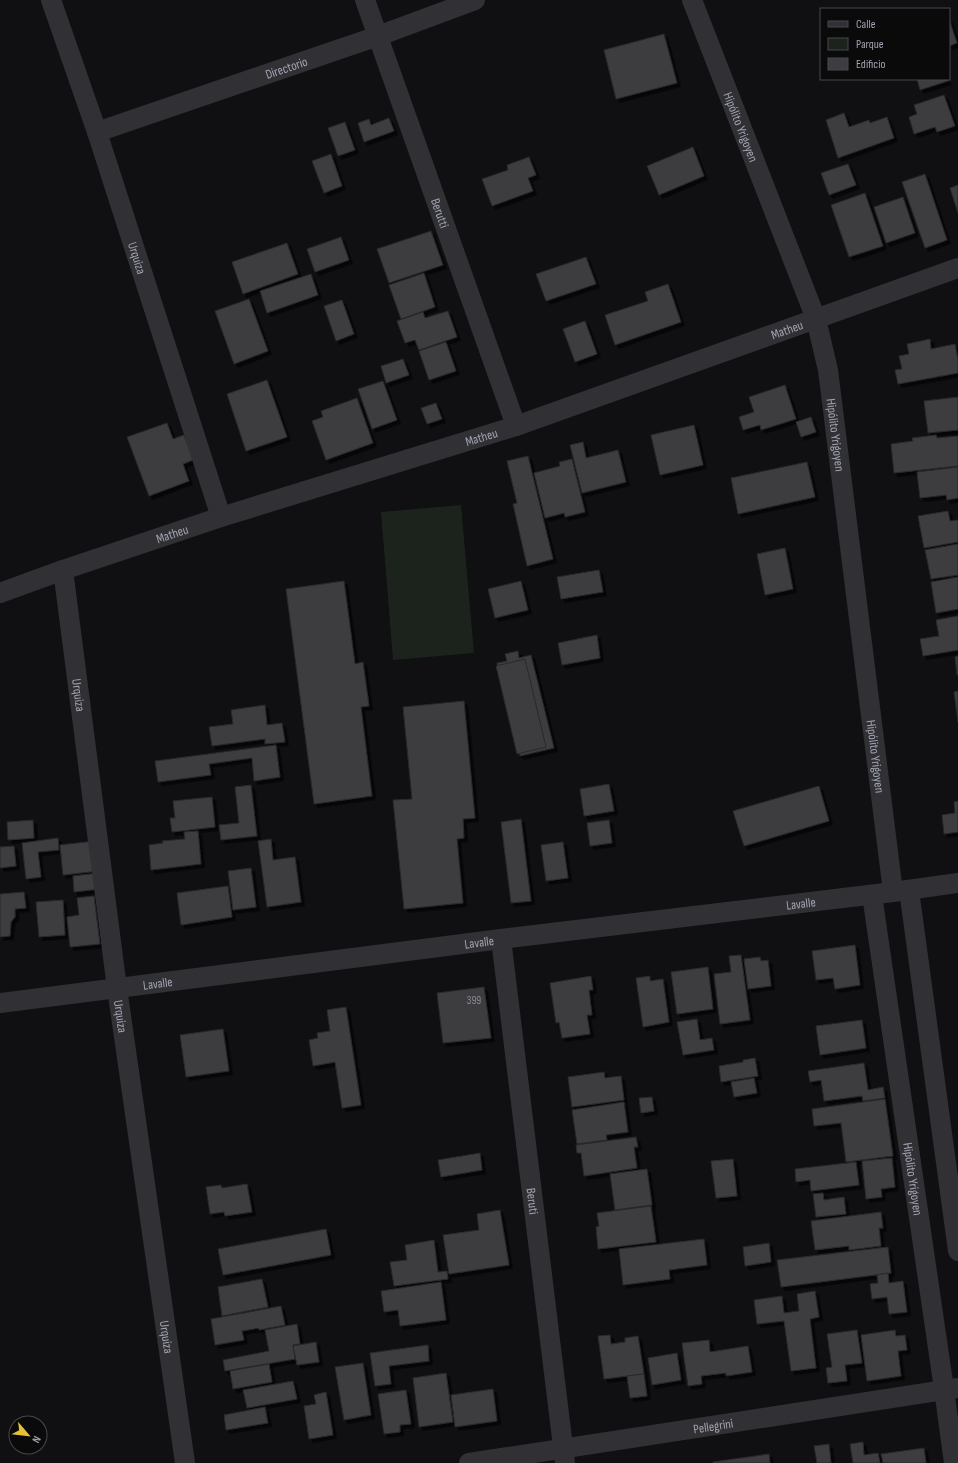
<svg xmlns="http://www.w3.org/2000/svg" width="958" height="1463" viewBox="0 0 958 1463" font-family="'Sofia Sans Condensed',sans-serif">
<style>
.green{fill:#1c231d}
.building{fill:#3c3c41;stroke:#2a292c;filter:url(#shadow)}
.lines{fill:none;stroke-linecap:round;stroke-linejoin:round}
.street{stroke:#313135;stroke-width:20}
.labels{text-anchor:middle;stroke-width:4;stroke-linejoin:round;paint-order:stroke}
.number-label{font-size:11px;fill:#888a95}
.street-label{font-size:13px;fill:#a1a4b1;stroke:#0b0a0b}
</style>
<defs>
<filter id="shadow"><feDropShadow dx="3.5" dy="3.5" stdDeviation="0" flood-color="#0009"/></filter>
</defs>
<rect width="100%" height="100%" fill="#100f11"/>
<polygon class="green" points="461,505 474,653 393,660 381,512"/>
<g class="building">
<polygon points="949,19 957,43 949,46"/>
<polygon points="664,34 677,83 616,99 604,50"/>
<polygon points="917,79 947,79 948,81 920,90"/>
<polygon points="944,95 955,126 937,132 935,127 914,134 909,117 917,114 914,105"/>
<polygon points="844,113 849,127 869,120 870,123 887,117 894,138 838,158 826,120"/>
<polygon points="389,118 394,131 364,142 358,123 369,119 371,125"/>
<polygon points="345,122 355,150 338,156 328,128"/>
<polygon points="693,147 704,176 659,195 647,166"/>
<polygon points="331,154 342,186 324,193 312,161"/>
<polygon points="529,157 536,175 528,178 533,191 492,206 482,179 508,170 507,165"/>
<polygon points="848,164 856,185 829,195 821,173"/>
<polygon points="925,174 947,240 925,248 902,182"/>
<polygon points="958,185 958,213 950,188"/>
<polygon points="865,193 883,246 849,257 831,205"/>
<polygon points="903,197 915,233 886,243 874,207"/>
<polygon points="431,231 443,265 389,283 377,249"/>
<polygon points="341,237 349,260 315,272 307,249"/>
<polygon points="287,243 298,274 243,294 232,262"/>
<polygon points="586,257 596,284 546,301 536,274"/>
<polygon points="424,273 435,307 401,319 389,285"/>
<polygon points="311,274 318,295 267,313 260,291"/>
<polygon points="668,284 681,322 615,345 605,315 648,301 645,292"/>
<polygon points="249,299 268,351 234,364 215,311"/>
<polygon points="342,300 354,334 336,341 324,306"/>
<polygon points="448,311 457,337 419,350 415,340 405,343 397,321 423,312 425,318"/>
<polygon points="585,321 597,354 575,362 563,329"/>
<polygon points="930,339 931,349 955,344 958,360 958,373 898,384 895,370 902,369 899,356 909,354 907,344"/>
<polygon points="446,342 456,371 429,380 419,351"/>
<polygon points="403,359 409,375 386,383 381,366"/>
<polygon points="267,380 287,437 246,451 227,394"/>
<polygon points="383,381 397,420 372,429 358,389"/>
<polygon points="785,385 796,419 761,430 760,425 743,430 739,417 754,412 749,397"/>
<polygon points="958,397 958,430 928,433 924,401"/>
<polygon points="357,398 373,443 326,460 312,421 323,417 321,411"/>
<polygon points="436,403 442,419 427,424 421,408"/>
<polygon points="811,417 816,432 801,437 796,422"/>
<polygon points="167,423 173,439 184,435 193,460 183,464 189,481 149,496 127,437"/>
<polygon points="694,425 703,465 660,475 651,435"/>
<polygon points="936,435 937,438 958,436 958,466 894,473 891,444 913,441 912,438"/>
<polygon points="583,442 586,458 618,450 626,482 582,493 570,445"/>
<polygon points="528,456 553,559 527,566 513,504 517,503 507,461"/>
<polygon points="572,459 585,512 565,517 564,513 545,518 534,473 560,466 559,462"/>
<polygon points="807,462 815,497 738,514 731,478"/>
<polygon points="958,467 958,498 947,500 946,495 920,498 917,472"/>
<polygon points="948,511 950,521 958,520 958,542 924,548 918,516"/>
<polygon points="958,544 958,575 931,579 925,550"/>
<polygon points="785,548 793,589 765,595 757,554"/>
<polygon points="599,570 603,592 561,599 557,577"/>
<polygon points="958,577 958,609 936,613 931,582"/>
<polygon points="344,581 355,664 363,662 369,706 361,707 372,796 314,804 286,589"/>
<polygon points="521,581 528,610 495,618 488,589"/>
<polygon points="958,616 958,650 923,656 920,639 939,636 936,620"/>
<polygon points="597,635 600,658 562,665 558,643"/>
<polygon points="518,651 519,658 531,655 554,748 520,756 497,663 507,661 505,654"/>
<polygon points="958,656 958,675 957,675 955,657"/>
<polygon points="525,659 546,747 517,754 496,666"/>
<polygon points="958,691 958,722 954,692"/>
<polygon points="464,701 475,818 463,819 464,838 457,839 463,903 404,909 393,800 412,799 403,707"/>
<polygon points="265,705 267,725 282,723 285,742 265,744 265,739 212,746 209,727 233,724 231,710"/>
<polygon points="276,745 280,777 254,781 252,758 209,764 211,775 158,782 155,761"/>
<polygon points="609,784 614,811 584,816 580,789"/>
<polygon points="251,785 257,836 221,840 219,825 239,823 235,787"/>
<polygon points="819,786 829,821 744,846 733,811"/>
<polygon points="212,797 215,827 172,832 170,818 175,818 173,801"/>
<polygon points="958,801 958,832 944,834 942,815 955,813 954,802"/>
<polygon points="521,819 531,901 511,903 501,822"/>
<polygon points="33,820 34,838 8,840 7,822"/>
<polygon points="609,820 612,843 590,846 587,823"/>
<polygon points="198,831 201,864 151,870 149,845 163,843 162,841 185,839 184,832"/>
<polygon points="58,838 59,850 38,852 41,877 26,879 22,843"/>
<polygon points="271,839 273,860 295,857 301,902 267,907 258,841"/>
<polygon points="95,841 98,871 63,875 60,845"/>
<polygon points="563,842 568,878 546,881 541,845"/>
<polygon points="14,846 16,866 0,868 0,847"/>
<polygon points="251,868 256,907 233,910 228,871"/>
<polygon points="99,873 100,889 74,892 73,876"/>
<polygon points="228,886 232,917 181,925 177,893"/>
<polygon points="24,892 26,908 15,909 15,917 11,922 10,936 0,937 0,894"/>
<polygon points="94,896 100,944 70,947 67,917 79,915 77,898"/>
<polygon points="63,900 65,935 39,937 36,902"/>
<polygon points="855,945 860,985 835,989 833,978 816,980 812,951"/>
<polygon points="741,955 750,1020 720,1024 714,974 731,972 729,956"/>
<polygon points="760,957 761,961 768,960 771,986 748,989 744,959"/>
<polygon points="708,967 713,1009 677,1014 671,972"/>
<polygon points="591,976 593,990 589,990 592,1015 587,1015 590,1034 562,1038 559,1022 556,1023 550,983"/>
<polygon points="650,976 650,981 663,979 669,1022 643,1027 636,978"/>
<polygon points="484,987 491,1038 443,1043 437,993"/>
<polygon points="346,1007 361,1105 342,1108 335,1062 313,1066 309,1040 318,1038 317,1033 330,1031 327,1010"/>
<polygon points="697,1019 700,1040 712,1038 714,1050 683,1055 677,1022"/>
<polygon points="862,1020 866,1048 820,1055 816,1026"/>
<polygon points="223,1029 229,1071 186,1077 180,1035"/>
<polygon points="755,1058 758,1076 721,1082 719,1066 743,1062 743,1060"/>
<polygon points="864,1063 868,1090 883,1087 885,1098 863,1101 862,1096 824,1101 821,1080 810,1082 808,1071"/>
<polygon points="604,1072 605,1078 621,1076 624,1100 572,1107 568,1077"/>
<polygon points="754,1078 757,1093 734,1097 731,1082"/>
<polygon points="652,1097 654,1111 641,1113 639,1098"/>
<polygon points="885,1099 893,1156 846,1162 841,1123 814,1126 812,1109"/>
<polygon points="624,1102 628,1132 606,1135 607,1140 577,1144 572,1110"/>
<polygon points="636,1137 638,1147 634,1147 637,1168 584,1176 581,1153 577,1153 576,1145"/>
<polygon points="480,1153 482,1170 441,1177 438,1160"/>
<polygon points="892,1158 895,1187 881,1189 882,1197 866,1199 862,1161"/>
<polygon points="733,1159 737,1196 716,1198 711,1161"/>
<polygon points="856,1162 859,1185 811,1191 810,1180 796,1182 795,1169"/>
<polygon points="647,1169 652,1205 615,1210 610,1174"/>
<polygon points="247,1184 252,1212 225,1216 224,1212 210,1214 206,1187 221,1185 222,1188"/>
<polygon points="823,1193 824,1200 844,1197 846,1214 816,1217 813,1194"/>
<polygon points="651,1206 656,1242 598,1249 596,1227 599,1226 597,1213"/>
<polygon points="500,1210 509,1265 449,1274 443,1235 479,1230 477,1214"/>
<polygon points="881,1212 883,1228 879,1228 881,1246 849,1250 849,1246 815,1250 811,1221"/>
<polygon points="326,1229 331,1255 223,1275 218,1249"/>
<polygon points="704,1239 707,1265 669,1270 670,1279 623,1285 619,1249"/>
<polygon points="434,1240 438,1272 447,1271 448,1279 394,1286 390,1262 407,1260 405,1245"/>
<polygon points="769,1243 771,1262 745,1266 743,1247"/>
<polygon points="888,1247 891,1273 781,1287 777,1260"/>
<polygon points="888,1273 889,1283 903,1281 907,1312 889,1314 887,1297 872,1299 870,1284 878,1283 877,1275"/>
<polygon points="262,1279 268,1307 222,1316 218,1287"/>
<polygon points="441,1282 446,1320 400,1326 398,1310 384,1312 381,1291"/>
<polygon points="815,1291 819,1317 810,1319 816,1368 791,1371 784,1321 757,1324 754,1300 782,1296 784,1313 799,1311 797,1294"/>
<polygon points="281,1306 285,1325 259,1330 259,1328 242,1331 244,1340 215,1345 211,1319"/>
<polygon points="297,1324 300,1344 293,1345 295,1359 225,1371 223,1360 269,1351 265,1330"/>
<polygon points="857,1330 862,1363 845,1365 847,1381 828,1383 826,1368 832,1367 827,1334"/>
<polygon points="895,1330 896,1336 905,1335 907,1350 898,1351 901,1376 867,1381 861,1335"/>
<polygon points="610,1335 611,1344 625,1342 625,1338 638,1336 644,1374 604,1379 598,1336"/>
<polygon points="709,1340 710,1352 748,1346 752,1372 726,1376 726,1373 701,1376 702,1384 688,1386 682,1343"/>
<polygon points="316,1342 319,1362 297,1365 293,1346"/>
<polygon points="428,1345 429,1361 389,1366 391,1384 375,1386 370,1353"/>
<polygon points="677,1353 681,1380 652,1385 648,1358"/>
<polygon points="363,1363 371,1415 344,1420 335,1367"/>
<polygon points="269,1364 272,1382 233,1389 230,1371"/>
<polygon points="446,1373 453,1422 419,1427 413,1378"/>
<polygon points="644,1374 647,1396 630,1398 627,1376"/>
<polygon points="293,1381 297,1399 247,1408 243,1390"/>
<polygon points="493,1389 497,1421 455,1427 451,1395"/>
<polygon points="406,1390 411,1424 400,1425 400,1432 384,1434 378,1394"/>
<polygon points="326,1392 333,1435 309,1439 304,1406 316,1404 314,1395"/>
<polygon points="265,1407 268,1423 226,1430 224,1415"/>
<polygon points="863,1442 864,1455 878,1453 880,1463 853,1463 850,1444"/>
<polygon points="829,1444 831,1463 817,1463 814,1446"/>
<polygon points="924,1448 926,1463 883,1463 881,1454"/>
<polygon points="769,1454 770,1463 713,1463 713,1462"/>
</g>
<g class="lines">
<g class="street">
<path id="s1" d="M 51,0 L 97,132 L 221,517"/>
<path id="s2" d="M 365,0 L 516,426"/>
<path id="s3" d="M 692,0 L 816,319 L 828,370 L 893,892"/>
<path id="s4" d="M 97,132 L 378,36 L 475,0"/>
<path id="s5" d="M 63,570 L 117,988 L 185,1463"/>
<path id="s6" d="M 0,593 L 63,570 L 221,517 L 516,426 L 958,268"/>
<polyline points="909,890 958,1251"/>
<path id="s7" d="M 872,895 L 944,1389 L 954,1463"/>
<path id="s8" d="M 501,939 L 565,1463"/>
<path id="s9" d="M 0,1003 L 501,939 L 893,892 L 958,883"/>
<path id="s10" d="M 469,1463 L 958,1388"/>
</g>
</g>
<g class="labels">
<g class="number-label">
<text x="474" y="1004">399</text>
</g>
<g class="street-label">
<text dy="5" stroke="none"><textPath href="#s4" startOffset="200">Directorio</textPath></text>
<text dy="5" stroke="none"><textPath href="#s3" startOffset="136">Hipólito Yrigoyen</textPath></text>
<text dy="5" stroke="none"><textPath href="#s2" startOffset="226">Berutti</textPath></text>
<text dy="5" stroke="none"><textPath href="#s1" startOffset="272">Urquiza</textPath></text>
<text dy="5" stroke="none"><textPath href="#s6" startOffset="830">Matheu</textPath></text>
<text dy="5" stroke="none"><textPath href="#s3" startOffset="460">Hipólito Yrigoyen</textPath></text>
<text dy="5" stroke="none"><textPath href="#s6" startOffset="506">Matheu</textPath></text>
<text dy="5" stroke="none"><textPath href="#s6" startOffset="182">Matheu</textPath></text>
<text dy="5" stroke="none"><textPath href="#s5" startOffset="126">Urquiza</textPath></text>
<text dy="5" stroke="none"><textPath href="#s3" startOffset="784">Hipólito Yrigoyen</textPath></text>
<text dy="5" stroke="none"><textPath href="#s9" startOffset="807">Lavalle</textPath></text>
<text dy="5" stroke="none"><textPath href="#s9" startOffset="483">Lavalle</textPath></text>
<text dy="5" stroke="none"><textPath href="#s9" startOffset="159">Lavalle</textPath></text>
<text dy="5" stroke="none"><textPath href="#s5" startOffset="450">Urquiza</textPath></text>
<text dy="5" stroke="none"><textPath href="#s7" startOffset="287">Hipólito Yrigoyen</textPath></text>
<text dy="5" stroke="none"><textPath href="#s8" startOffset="264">Beruti</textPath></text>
<text dy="5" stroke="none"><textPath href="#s5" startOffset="774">Urquiza</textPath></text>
<text dy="5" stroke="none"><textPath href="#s10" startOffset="247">Pellegrini</textPath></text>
</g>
</g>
<rect x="820" y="8" width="130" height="72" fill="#0b0a0b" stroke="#47484d"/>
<rect x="828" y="21" width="20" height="6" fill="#313135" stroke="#47484d"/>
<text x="856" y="28" font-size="12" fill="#a1a4b1">Calle</text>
<rect x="828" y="38" width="20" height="12" fill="#1c231d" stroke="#47484d"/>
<text x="856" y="48" font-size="12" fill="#a1a4b1">Parque</text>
<rect x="828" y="58" width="20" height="12" fill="#3c3c41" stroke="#47484d"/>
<text x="856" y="68" font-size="12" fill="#a1a4b1">Edificio</text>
<g transform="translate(28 1435) rotate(118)"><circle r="19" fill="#0b0a0b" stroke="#47484d"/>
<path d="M0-3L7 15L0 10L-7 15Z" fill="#e5c233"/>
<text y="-6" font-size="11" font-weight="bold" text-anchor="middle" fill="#a1a4b1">N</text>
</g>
</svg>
